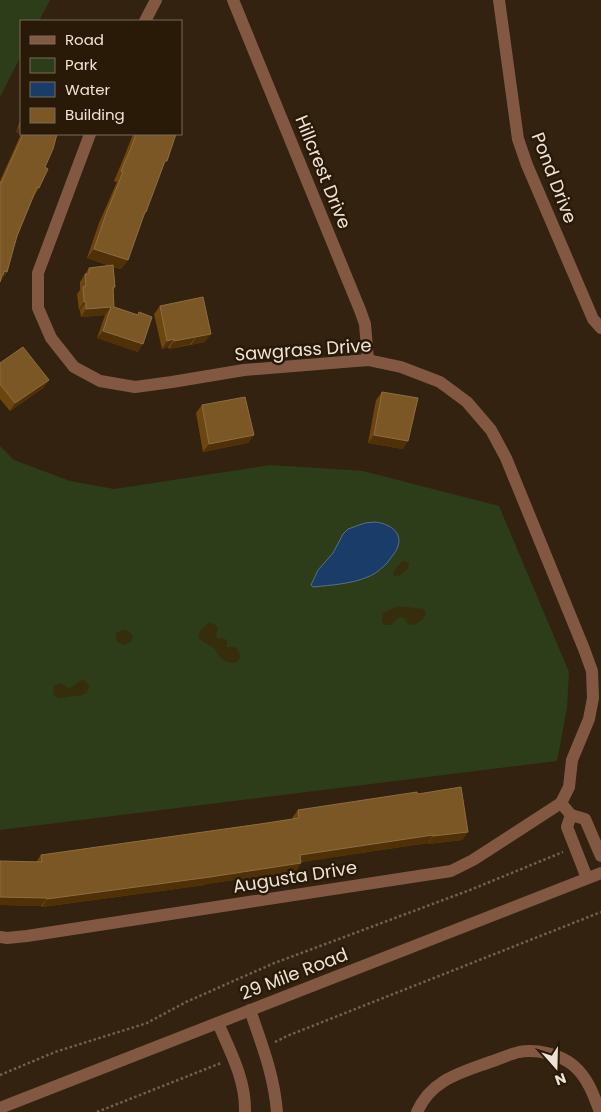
<svg xmlns="http://www.w3.org/2000/svg" width="601" height="1112" viewBox="0 0 601 1112" font-family="Poppins,sans-serif">
<style>
.green{fill:#2d3d19}
.sand{fill:#352d0c}
.water{fill:#1a3c68;stroke:#5a6e8a}
.lines{fill:none;stroke-linecap:round;stroke-linejoin:round}
.path{stroke:#716152;stroke-width:2.5;stroke-dasharray:2.5 2.5;stroke-linecap:butt}
.minor{stroke:#835843;stroke-width:12}
.tertiary{stroke:#835843;stroke-width:12}
.wall{fill:#6d460f}
.shaded-wall{fill:#503006}
.building{fill:#7b5725;stroke:#8d6d41}
.labels{text-anchor:middle;stroke-width:5;stroke-linejoin:round;paint-order:stroke}
.street-label{font-size:18px;fill:#efe3d8;stroke:#291907}
</style>
<rect width="100%" height="100%" fill="#332210"/>
<g class="green">
<polygon points="0,0 50,0 39,21 21,21 21,56 0,97"/>
<polygon points="0,446 14,460 70,481 114,489 271,465 363,471 499,506 569,672 567,708 557,761 0,830"/>
</g>
<g class="sand">
<polygon points="402,561 409,563 408,568 399,576 394,576 393,574 394,571"/>
<path d="M 397,606 L 424,609 L 426,614 L 422,620 L 414,625 L 408,624 L 404,618 C 397,616 396,621 391,625 L 384,625 L 382,621 L 383,613 Z"/>
<path d="M 209,623 L 214,624 L 218,628 L 216,636 L 217,638 C 221,638 224,637 227,641 L 227,647 L 234,647 C 238,649 240,653 240,658 L 237,662 C 230,665 221,660 217,653 C 215,650 215,649 213,647 C 209,644 205,644 202,641 C 194,635 203,627 209,623 Z"/>
<path d="M 124,630 L 130,632 L 133,637 L 131,642 L 124,645 C 118,644 116,641 116,635 L 117,632 Z"/>
<path d="M 83,680 L 87,683 L 89,686 L 87,693 C 79,697 69,696 60,698 L 55,696 L 53,692 L 54,686 C 63,680 62,687 69,688 C 73,688 76,681 83,680 Z"/>
</g>
<path class="water" d="M 375,522 C 387,523 403,531 398,546 C 397,551 391,557 388,562 C 383,567 377,573 370,576 C 352,584 332,585 313,587 L 311,585 L 318,570 L 333,553 L 343,534 L 348,529 L 365,523 Z"/>
<g class="lines">
<g class="path">
<polyline points="275,1042 287,1036 601,912"/>
<polyline points="0,1075 55,1052 147,1023 186,1002 272,964 470,890 563,852"/>
<polyline points="97,1112 221,1063"/>
</g>
<g class="minor">
<polyline points="233,0 360,310 365,324 368,360"/>
<polyline points="499,0 518,139 527,165 593,319 601,328"/>
<polyline points="145,21 156,0"/>
<polyline points="90,134 38,273 38,308 51,338 74,367 100,381 135,387 172,382 244,370 368,360 401,367 440,382 467,402 491,430 506,458 584,649 592,671 593,698 589,719 572,760 569,787 561,803"/>
<polyline points="561,803 571,815 585,819 601,856"/>
<polyline points="571,815 567,827 587,878"/>
<polyline points="0,937 7,938 27,936 451,871 473,860 561,803"/>
<path d="M 250,1010 C 262,1045 274,1075 277,1112"/>
<path d="M 218,1023 C 230,1051 246,1080 245,1112"/>
<path d="M 417,1112 C 431,1080 460,1073 490,1062 C 500,1059 510,1054 519,1052 C 537,1049 560,1054 574,1066 C 588,1078 594,1096 600,1112"/>
</g>
<polyline class="tertiary" points="0,1108 601,873"/>
</g>
<g class="wall">
<polygon points="21,118 21,134 57,134 45,167 39,188 34,196 24,219 17,236 7,272 0,282 0,181 21,134 16,132"/>
<polygon points="133,134 176,134 143,216 128,260 121,269 113,267 115,287 113,291 114,307 138,315 139,312 138,352 97,338 105,315 81,317 80,310 79,310 77,294 80,290 80,282 89,268 110,266 87,258 99,223 117,182 114,181 124,157"/>
<polygon points="160,306 205,342 169,349 168,347 162,349 154,314"/>
<polygon points="0,363 49,380 43,388 10,411 0,399"/>
<polygon points="382,392 403,449 368,443 376,400"/>
<polygon points="202,405 254,435 248,443 203,452 196,413"/>
<polygon points="418,794 468,832 462,840 428,844 428,843 301,862 296,871 206,884 205,885 42,907 41,906 0,905 0,861 36,862 41,855 260,824 293,819 292,818 298,810"/>
</g>
<g class="shaded-wall">
<polygon points="21,124 21,134 16,132"/>
<polygon points="94,249 128,260 121,269 87,258"/>
<polygon points="4,271 7,272 1,280 0,279"/>
<polygon points="84,302 86,302 80,310 79,310"/>
<polygon points="111,307 105,315 81,317 86,309"/>
<polygon points="103,331 143,344 138,352 97,338"/>
<polygon points="211,334 205,342 191,345 196,337"/>
<polygon points="196,336 190,344 169,349 174,341"/>
<polygon points="174,339 168,347 162,349 167,341"/>
<polygon points="49,380 43,388 10,411 15,403"/>
<polygon points="254,435 248,443 203,452 209,444"/>
<polygon points="374,435 408,441 403,449 368,443"/>
<polygon points="468,832 462,840 428,844 433,836"/>
<polygon points="433,835 428,843 294,863 300,855"/>
<polygon points="301,863 296,871 206,884 205,885 42,907 47,899"/>
<polygon points="0,897 47,898 41,906 0,905"/>
</g>
<g class="building">
<polygon points="23,134 57,134 53,149 45,167 48,169 39,188 37,187 24,219 17,236 7,272 4,271 3,275 2,275 0,282 0,182 1,183"/>
<polygon points="136,134 176,134 167,161 165,161 146,212 145,212 128,260 94,249 106,214 123,172 121,171 131,148"/>
<polygon points="113,265 115,287 113,287 114,307 138,315 139,312 152,317 143,344 103,331 111,307 86,309 86,302 84,302 83,287 86,286 85,274 89,274 89,268"/>
<polygon points="203,297 211,334 174,341 174,339 167,341 160,306"/>
<polygon points="23,347 49,380 15,403 0,384 0,363"/>
<polygon points="382,392 418,398 408,441 374,435"/>
<polygon points="245,397 254,435 209,444 202,405"/>
<polygon points="461,787 468,832 433,836 433,835 300,855 301,863 210,877 47,899 47,898 0,897 0,861 42,862 41,855 260,824 299,818 298,810 417,792 418,794"/>
</g>
<g class="labels">
<g class="street-label">
<text transform="translate(323 172) rotate(68)" y="6">Hillcrest Drive</text>
<text transform="translate(554 178) rotate(69)" y="6">Pond Drive</text>
<text transform="translate(303 350) rotate(-4)" y="6">Sawgrass Drive</text>
<text transform="translate(295 877) rotate(-9)" y="6">Augusta Drive</text>
<text transform="translate(294 974) rotate(-21)" y="6">29 Mile Road</text>
</g>
</g>
<rect x="20" y="20" width="162" height="115" fill="#291907" stroke="#786a5b"/>
<rect x="30" y="36" width="25" height="8" fill="#835843" stroke="#786a5b"/>
<text x="65" y="45" font-size="15" fill="#efe3d8">Road</text>
<rect x="30" y="58" width="25" height="15" fill="#2d3d19" stroke="#786a5b"/>
<text x="65" y="70" font-size="15" fill="#efe3d8">Park</text>
<rect x="30" y="82" width="25" height="15" fill="#1a3c68" stroke="#786a5b"/>
<text x="65" y="95" font-size="15" fill="#efe3d8">Water</text>
<rect x="30" y="108" width="25" height="15" fill="#7b5725" stroke="#786a5b"/>
<text x="65" y="120" font-size="15" fill="#efe3d8">Building</text>
<g transform="translate(556 1067) rotate(160)" stroke="#291907" stroke-width="4" paint-order="stroke">
<path d="M0-4L9 19L0 12L-9 19Z" fill="#efe3d8"/>
<text y="-8" font-size="14" font-weight="bold" text-anchor="middle" fill="#efe3d8">N</text>
</g>
</svg>
